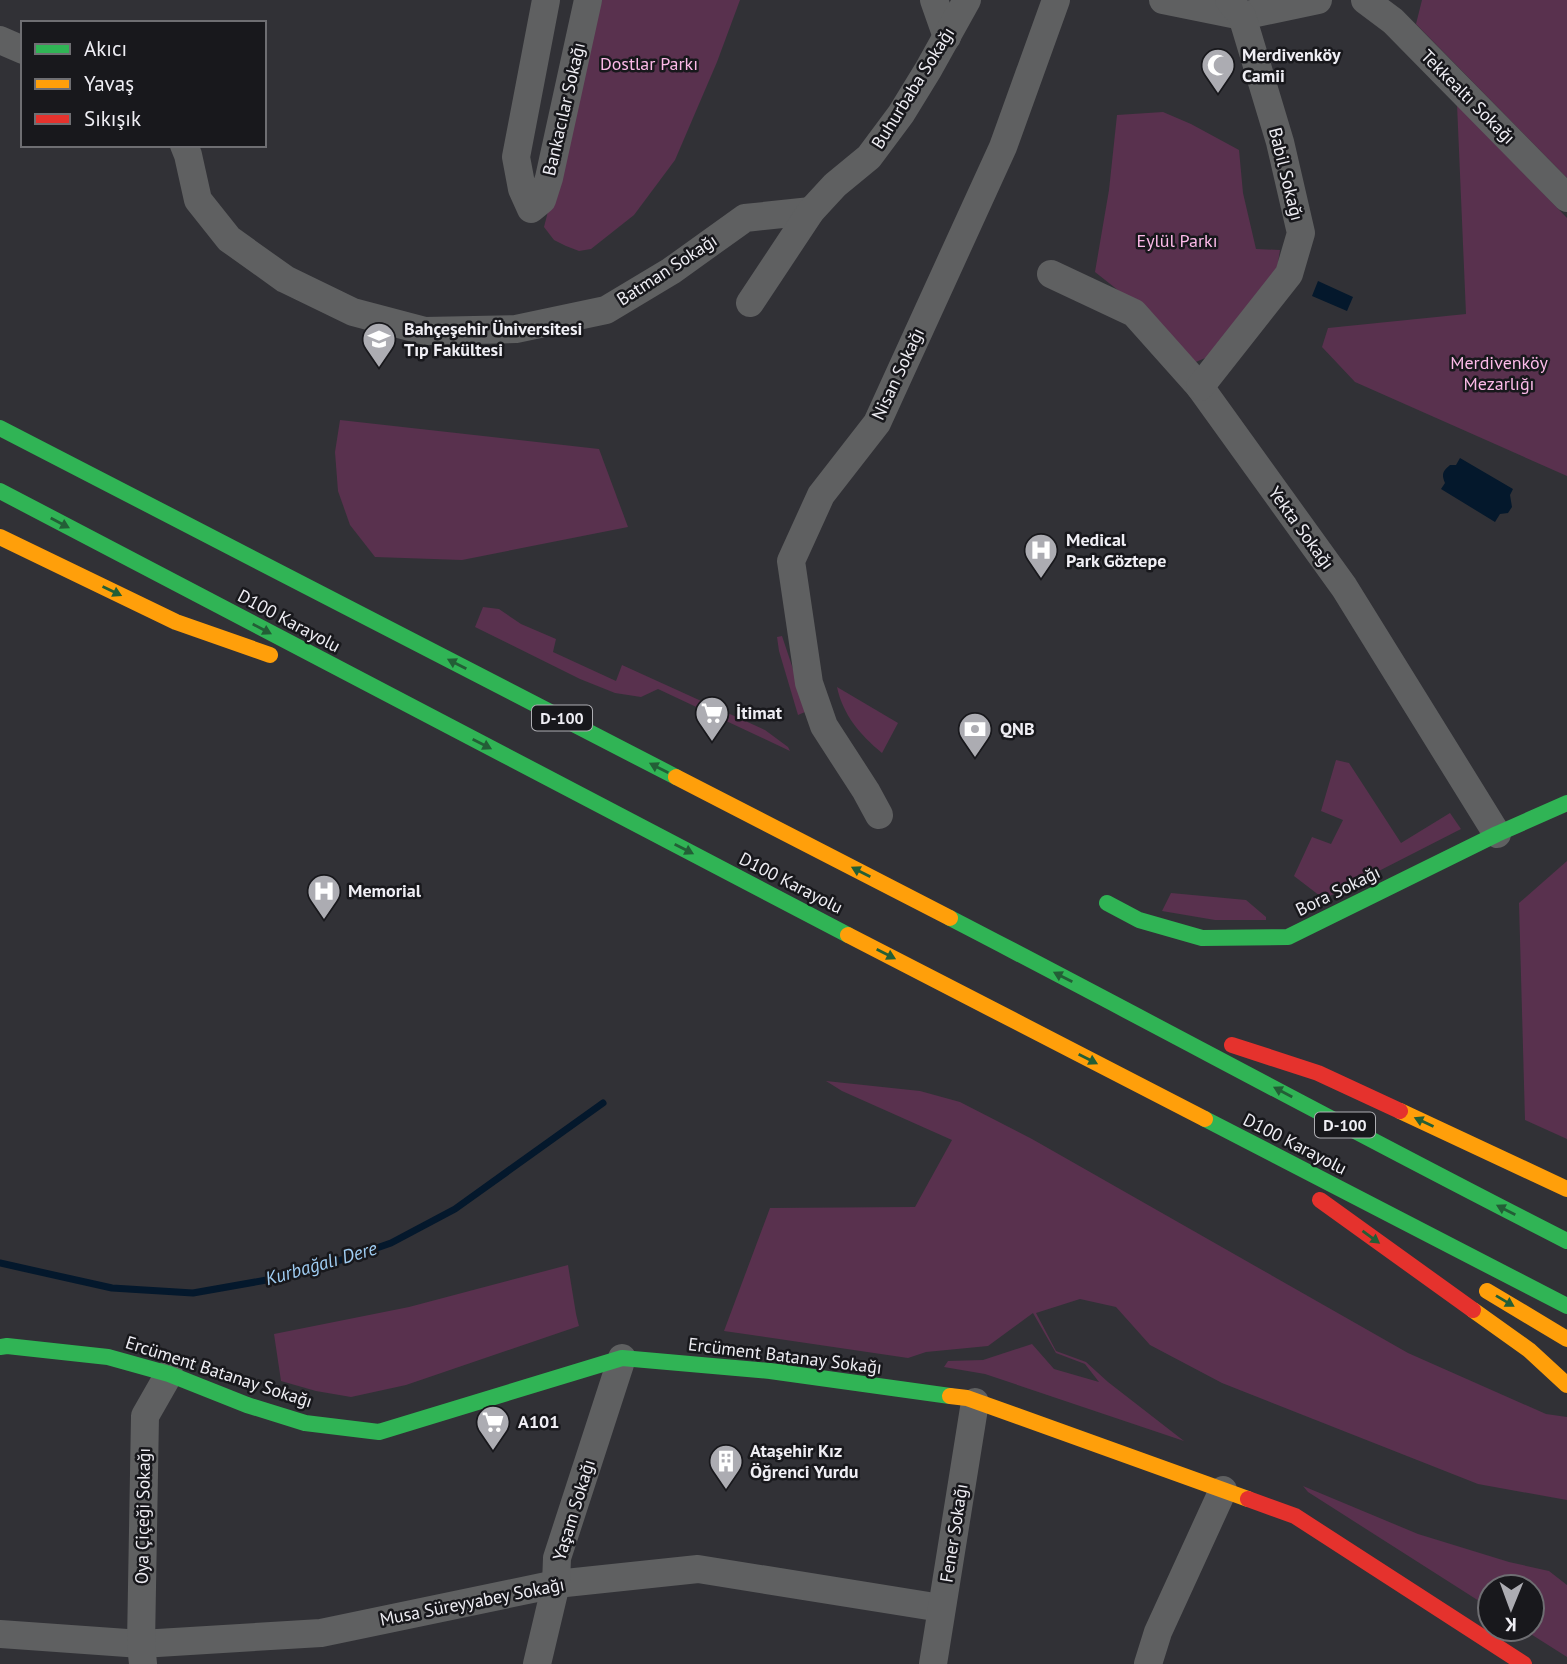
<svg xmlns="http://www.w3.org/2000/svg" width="1567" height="1664" viewBox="0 0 1567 1664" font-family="'PT Sans',sans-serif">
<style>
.green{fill:#59314e}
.water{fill:#04182c}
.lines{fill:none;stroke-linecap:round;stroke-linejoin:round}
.stream{stroke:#04182c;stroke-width:7}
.street{stroke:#5f6061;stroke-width:28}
.fast{stroke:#30b455;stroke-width:16}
.slow{stroke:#ff9f0a;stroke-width:16}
.jam{stroke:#e5322d;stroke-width:16}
.oneway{fill:#235e36}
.labels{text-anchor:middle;stroke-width:5;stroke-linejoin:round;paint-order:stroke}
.shield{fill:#18181c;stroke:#aeaeb3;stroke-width:2}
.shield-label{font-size:16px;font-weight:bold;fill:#efeef4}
.poi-label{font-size:18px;font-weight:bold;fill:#efeef4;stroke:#18181c;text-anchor:start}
.park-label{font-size:18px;fill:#fcbae8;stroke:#18181c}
.street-label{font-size:18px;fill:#efeef4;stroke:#18181c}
.water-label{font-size:19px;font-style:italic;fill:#a0cef4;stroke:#18181c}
</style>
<rect width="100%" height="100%" fill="#313136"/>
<g class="green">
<polygon points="602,0 740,0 717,62 675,160 634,215 591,249 579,251 566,246 554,240 544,227"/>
<polygon points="1422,0 1567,0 1567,178 1416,24"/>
<polygon points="1457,104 1567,218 1567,476 1355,382 1322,347 1328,328 1466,314"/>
<polygon points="1163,112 1191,124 1239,150 1243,193 1256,249 1280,250 1275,282 1210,356 1191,364 1138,306 1095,272 1109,190 1117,115"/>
<polygon points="340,420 599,449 628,527 462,560 375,557 350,525 338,491 335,452"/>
<polygon points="483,607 499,609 521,624 556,639 553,652 616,681 622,665 765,730 788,747 790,751 658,689 641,697 615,693 580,679 475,627"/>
<polygon points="782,636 806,708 805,712 798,715 779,651 777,637"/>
<path d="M 837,687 L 898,723 L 882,753 C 860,735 843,715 837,687 Z"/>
<polygon points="1336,760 1349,763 1401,843 1450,813 1461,829 1324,899 1294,876 1312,837 1331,844 1343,820 1321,811"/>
<polygon points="1567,861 1567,1139 1525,1120 1519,903"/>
<polygon points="1171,893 1246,900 1266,917 1266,920 1215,920 1162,911"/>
<polygon points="826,1081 920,1091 960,1102 1032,1139 1408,1353 1546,1414 1567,1417 1567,1500 1478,1484 1222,1383 1150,1345 1116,1307 1080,1299 1036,1313 1056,1351 1086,1362 1108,1382 1184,1441 985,1374 944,1367 948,1361 983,1360 1032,1344 1054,1369 1099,1382 1085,1364 1056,1353 1033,1313 988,1346 926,1352 908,1358 724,1331 770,1208 915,1207 952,1140 842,1091"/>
<polygon points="568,1265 576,1314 579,1326 406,1385 351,1397 316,1391 281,1381 274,1334 409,1307"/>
<polygon points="1303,1486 1418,1534 1509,1562 1549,1571 1567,1585 1567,1657 1523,1629 1532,1629 1532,1587 1490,1587 1490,1608 1308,1492"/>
</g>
<g class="water">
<polygon points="1318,281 1353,297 1347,311 1312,296"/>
<path d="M 1460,458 L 1513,489 L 1510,495 L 1512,507 L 1508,513 L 1500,514 L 1495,522 L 1441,489 L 1445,483 C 1441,474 1443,471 1450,465 L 1456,465 Z"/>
</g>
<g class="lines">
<polyline class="stream" points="0,1263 112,1288 193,1293 272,1279 348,1258 391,1243 455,1209 603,1103"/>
<g class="street">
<polyline points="546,0 516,157 522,189 531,209 542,200 549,178 588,0"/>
<polyline points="934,0 947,37"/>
<polyline points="1163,0 1242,16 1318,0"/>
<polyline points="1365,0 1393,21 1567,198"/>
<polyline points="0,40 23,50"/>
<polyline points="184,145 188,155 198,200 229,239 285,279 353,312 425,331 516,329 606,310 671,271 745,218 811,211"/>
<polyline points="1051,274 1134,313 1200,387 1344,587 1497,834"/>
<polyline points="750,303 811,211 835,185 869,157 901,114 928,70 967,0"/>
<polyline points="1200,387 1289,274 1301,233 1280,142 1242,16 1229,0"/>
<polyline points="879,815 866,791 824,726 809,683 791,561 821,495 877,423 1003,147 1056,0"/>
<polyline points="0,1634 141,1644 321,1633 556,1584 698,1569 941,1608"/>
<polyline points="143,1664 141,1644 145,1416 169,1374"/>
<polyline points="537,1664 556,1584 557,1558 622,1358"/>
<polyline points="933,1664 975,1402"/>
<polyline points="1148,1664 1158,1632 1223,1490"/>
</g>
<g class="fast">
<polyline points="0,428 676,777"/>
<polyline points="0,491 848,935"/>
<polyline points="1107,903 1139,920 1202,938 1288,937 1497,834 1567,803"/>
<path d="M 950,918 C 1157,1025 1360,1136 1567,1241"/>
<polyline points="1205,1119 1567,1306"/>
<polyline points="0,1347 7,1346 108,1357 169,1374 247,1405 305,1423 379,1432 622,1358 770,1371 950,1396"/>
</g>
<g class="slow">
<polyline points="0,537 176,622 270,655"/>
<polyline points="676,777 950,918"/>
<polyline points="848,935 1205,1119"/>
<polyline points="1400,1111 1567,1189"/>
<polyline points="1487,1291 1567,1339"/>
<polyline points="1473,1310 1529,1350 1567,1385"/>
<polyline points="950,1396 967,1398 1248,1499"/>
</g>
<g class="jam">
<polyline points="1232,1045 1318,1073 1400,1111"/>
<polyline points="1320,1200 1473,1310"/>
<polyline points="1248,1499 1295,1516 1524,1664"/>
</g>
</g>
<defs><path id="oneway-solid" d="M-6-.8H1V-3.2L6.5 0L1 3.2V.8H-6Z" transform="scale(1.75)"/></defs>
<g class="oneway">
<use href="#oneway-solid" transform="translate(60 523) rotate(28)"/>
<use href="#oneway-solid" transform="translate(112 591) rotate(26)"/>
<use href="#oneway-solid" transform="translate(262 629) rotate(28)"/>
<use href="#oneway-solid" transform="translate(457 664) rotate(-153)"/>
<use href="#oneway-solid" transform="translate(482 744) rotate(27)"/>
<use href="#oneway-solid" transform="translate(659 768) rotate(-153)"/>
<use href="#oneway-solid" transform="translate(684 849) rotate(27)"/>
<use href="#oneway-solid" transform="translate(861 872) rotate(-153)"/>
<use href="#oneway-solid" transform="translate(886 954) rotate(27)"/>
<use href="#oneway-solid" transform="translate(1063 977) rotate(-153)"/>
<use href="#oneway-solid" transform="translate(1088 1059) rotate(27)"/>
<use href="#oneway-solid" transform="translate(1283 1092) rotate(-152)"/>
<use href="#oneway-solid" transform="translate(1424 1122) rotate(-155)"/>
<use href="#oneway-solid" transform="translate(1506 1210) rotate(-153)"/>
<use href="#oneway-solid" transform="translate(1371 1237) rotate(36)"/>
<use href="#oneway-solid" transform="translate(1505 1301) rotate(31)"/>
</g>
<defs>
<symbol id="mosque-pin" viewBox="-11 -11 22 30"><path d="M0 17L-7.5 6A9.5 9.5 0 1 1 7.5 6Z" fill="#acacb2" stroke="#18181c"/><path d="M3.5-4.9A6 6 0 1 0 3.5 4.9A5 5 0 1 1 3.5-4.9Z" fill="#fff"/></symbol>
<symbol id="university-pin" viewBox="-11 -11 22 30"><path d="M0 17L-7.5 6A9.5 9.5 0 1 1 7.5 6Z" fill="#acacb2" stroke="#18181c"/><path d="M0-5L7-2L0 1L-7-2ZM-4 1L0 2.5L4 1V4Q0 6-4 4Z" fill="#fff"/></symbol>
<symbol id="hospital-pin" viewBox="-11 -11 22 30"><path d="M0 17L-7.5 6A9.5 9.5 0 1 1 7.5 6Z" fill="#acacb2" stroke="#18181c"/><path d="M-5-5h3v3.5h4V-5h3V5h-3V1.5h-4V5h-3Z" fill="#fff"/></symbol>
<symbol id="supermarket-pin" viewBox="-11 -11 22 30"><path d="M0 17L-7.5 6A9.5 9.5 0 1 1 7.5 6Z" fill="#acacb2" stroke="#18181c"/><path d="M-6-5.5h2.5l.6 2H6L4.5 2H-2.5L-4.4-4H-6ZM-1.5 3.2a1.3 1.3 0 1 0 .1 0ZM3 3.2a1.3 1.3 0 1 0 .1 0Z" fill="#fff"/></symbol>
<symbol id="bank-pin" viewBox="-11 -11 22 30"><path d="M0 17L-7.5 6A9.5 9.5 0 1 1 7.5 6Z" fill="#acacb2" stroke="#18181c"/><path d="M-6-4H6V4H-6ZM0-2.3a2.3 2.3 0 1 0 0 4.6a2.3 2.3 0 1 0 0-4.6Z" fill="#fff"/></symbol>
<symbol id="building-pin" viewBox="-11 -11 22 30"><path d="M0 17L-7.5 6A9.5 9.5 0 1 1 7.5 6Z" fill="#acacb2" stroke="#18181c"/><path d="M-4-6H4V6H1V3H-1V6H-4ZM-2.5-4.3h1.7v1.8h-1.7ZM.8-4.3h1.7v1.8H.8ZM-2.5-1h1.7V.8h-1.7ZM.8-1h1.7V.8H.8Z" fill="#fff"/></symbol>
</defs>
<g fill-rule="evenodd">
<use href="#mosque-pin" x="1199" y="46" width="38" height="52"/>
<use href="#university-pin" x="360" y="320" width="38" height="52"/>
<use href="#hospital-pin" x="1022" y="531" width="38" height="52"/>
<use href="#supermarket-pin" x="693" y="694" width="38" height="52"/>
<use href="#bank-pin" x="956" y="710" width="38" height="52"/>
<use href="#hospital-pin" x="305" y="872" width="38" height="52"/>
<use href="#supermarket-pin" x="474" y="1403" width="38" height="52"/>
<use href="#building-pin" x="707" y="1442" width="38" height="52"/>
</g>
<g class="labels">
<g class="shield">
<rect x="532" y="705.5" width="60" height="25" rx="5"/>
<rect x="1315" y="1112.5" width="60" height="25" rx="5"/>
</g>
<g class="shield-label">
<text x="562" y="724">D-100</text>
<text x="1345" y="1131">D-100</text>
</g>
<g class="poi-label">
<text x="1242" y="61">Merdivenköy<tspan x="1242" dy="21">Camii</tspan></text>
<text x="404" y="335">Bahçeşehir Üniversitesi<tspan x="404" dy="21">Tıp Fakültesi</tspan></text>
<text x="1066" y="546">Medical<tspan x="1066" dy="21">Park Göztepe</tspan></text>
<text x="736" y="719">İtimat</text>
<text x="1000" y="735">QNB</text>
<text x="348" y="897">Memorial</text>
<text x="518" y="1428">A101</text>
<text x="750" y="1457">Ataşehir Kız<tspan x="750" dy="21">Öğrenci Yurdu</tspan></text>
</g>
<g class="park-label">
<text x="649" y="70">Dostlar Parkı</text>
<text x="1177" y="247">Eylül Parkı</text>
<text x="1499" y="369">Merdivenköy<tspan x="1499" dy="21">Mezarlığı</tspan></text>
</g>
<g class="street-label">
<text transform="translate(913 88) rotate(-58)" y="6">Buhurbaba Sokağı</text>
<text transform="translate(1468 97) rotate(45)" y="6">Tekkealtı Sokağı</text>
<text transform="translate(564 109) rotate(-77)" y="6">Bankacılar Sokağı</text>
<text transform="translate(1286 174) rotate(76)" y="6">Babil Sokağı</text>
<text transform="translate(667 270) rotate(-33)" y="6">Batman Sokağı</text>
<text transform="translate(898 374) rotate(-65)" y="6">Nisan Sokağı</text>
<text transform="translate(1301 528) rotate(54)" y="6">Yekta Sokağı</text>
<text transform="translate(289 621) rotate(28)" y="6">D100 Karayolu</text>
<text transform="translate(791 883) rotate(27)" y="6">D100 Karayolu</text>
<text transform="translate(1338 891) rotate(-26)" y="6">Bora Sokağı</text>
<text transform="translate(1295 1144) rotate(27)" y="6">D100 Karayolu</text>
<text transform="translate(785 1356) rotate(7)" y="6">Ercüment Batanay Sokağı</text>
<text transform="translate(219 1372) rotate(18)" y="6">Ercüment Batanay Sokağı</text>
<text transform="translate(574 1510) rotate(-73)" y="6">Yaşam Sokağı</text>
<text transform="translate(143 1516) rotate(-89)" y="6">Oya Çiçeği Sokağı</text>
<text transform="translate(954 1533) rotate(-81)" y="6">Fener Sokağı</text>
<text transform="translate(472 1602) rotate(-11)" y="6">Musa Süreyyabey Sokağı</text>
</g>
<g class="water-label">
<text transform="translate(321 1263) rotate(-16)" y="7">Kurbağalı Dere</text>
</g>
</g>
<rect x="21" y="21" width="245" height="126" fill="#18181c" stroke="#6e6e72" stroke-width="2"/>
<rect x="35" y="44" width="35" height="10" fill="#30b455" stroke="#6e6e72" stroke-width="2"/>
<text x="84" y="56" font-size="21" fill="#efeef4">Akıcı</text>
<rect x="35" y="79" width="35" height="10" fill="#ff9f0a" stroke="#6e6e72" stroke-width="2"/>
<text x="84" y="91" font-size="21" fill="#efeef4">Yavaş</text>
<rect x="35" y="114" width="35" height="10" fill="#e5322d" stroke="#6e6e72" stroke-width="2"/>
<text x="84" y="126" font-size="21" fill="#efeef4">Sıkışık</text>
<g transform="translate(1511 1608) rotate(181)"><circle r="33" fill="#18181c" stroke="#6e6e72" stroke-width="2"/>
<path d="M0-5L12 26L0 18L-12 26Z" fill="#acacb2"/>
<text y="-10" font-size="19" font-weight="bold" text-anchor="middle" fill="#efeef4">K</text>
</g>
</svg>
